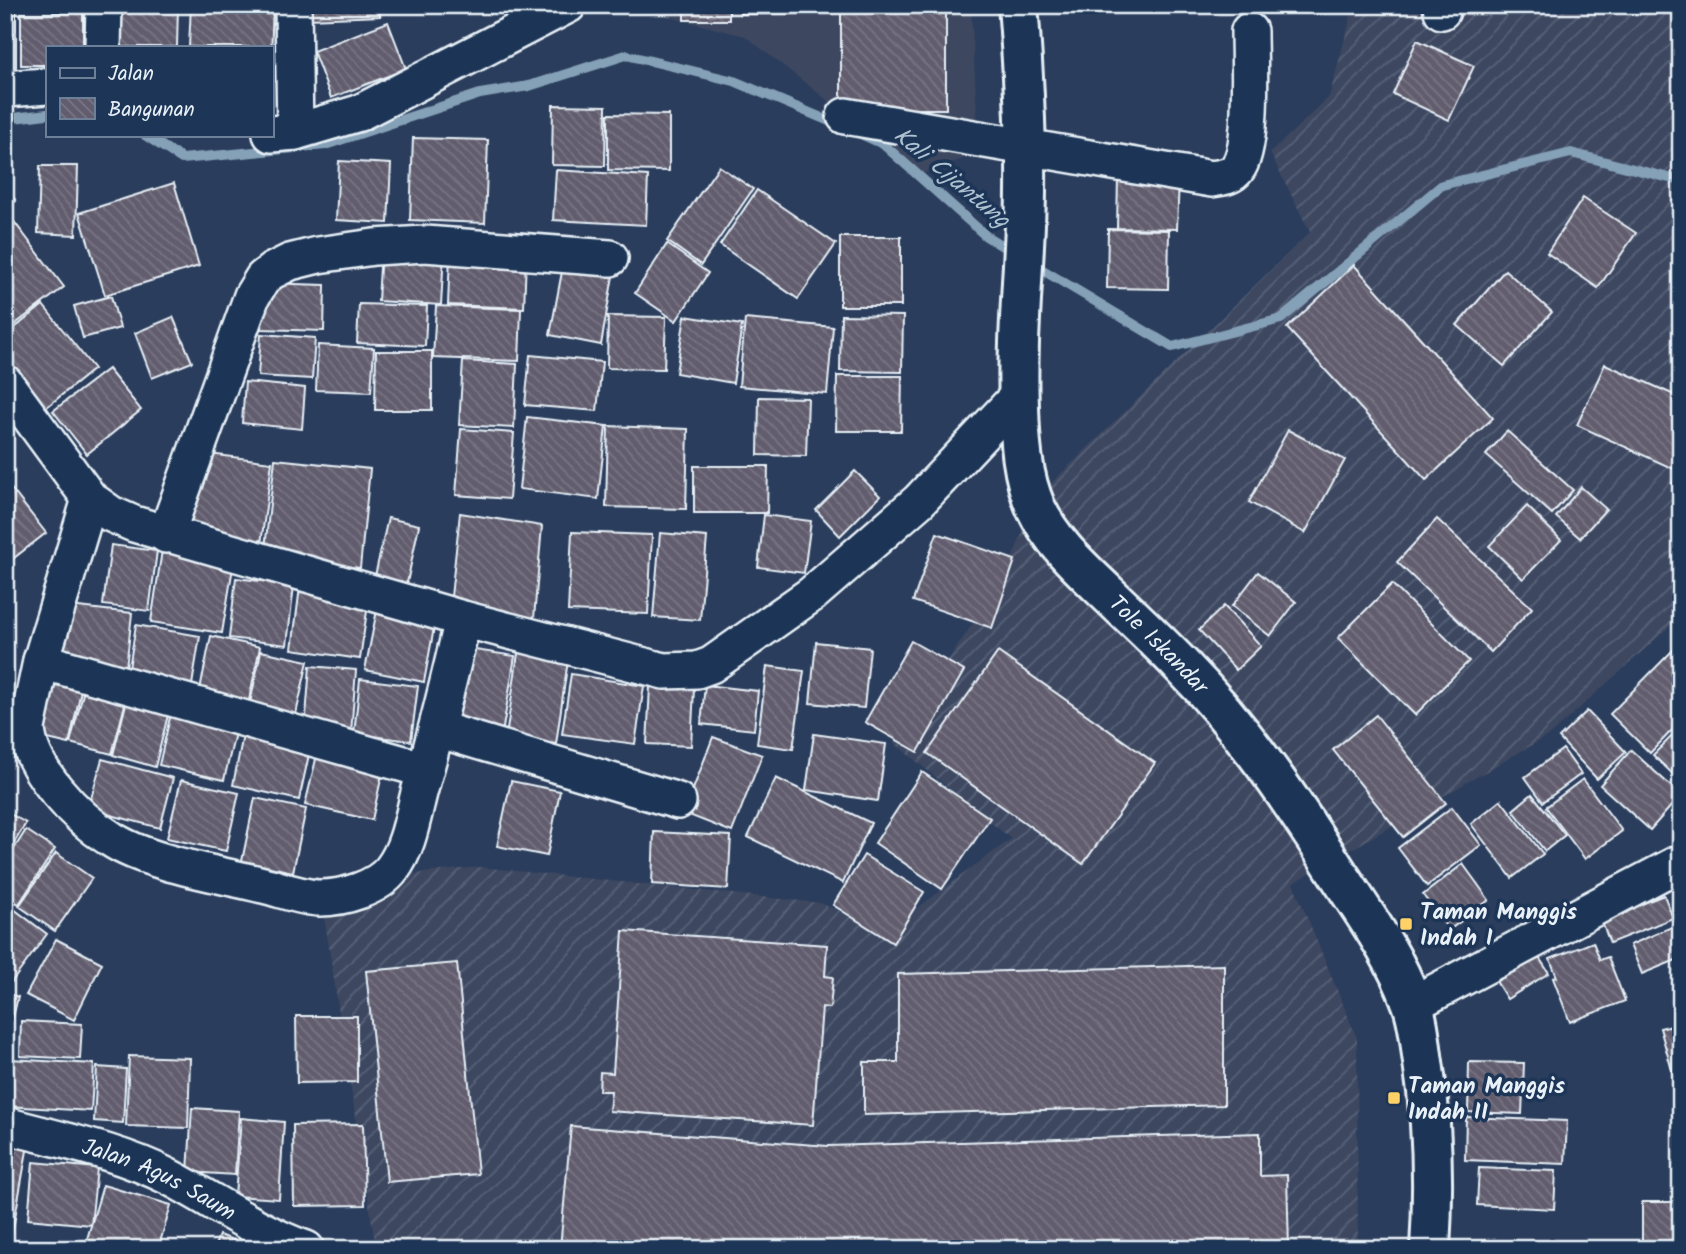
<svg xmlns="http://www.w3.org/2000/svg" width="1686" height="1254" viewBox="0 0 1686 1254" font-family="Kalam,sans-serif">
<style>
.built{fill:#3c4761}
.industrial{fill:url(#industrial-furrows)}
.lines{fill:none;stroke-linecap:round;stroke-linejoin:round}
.stream{stroke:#85a1b7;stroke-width:10}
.building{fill:url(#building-back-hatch);stroke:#e8f1f8;stroke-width:2}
.street-casing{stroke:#e8f1f8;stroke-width:40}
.secondary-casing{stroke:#e8f1f8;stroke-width:44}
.street{stroke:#1d3557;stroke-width:35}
.secondary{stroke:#1d3557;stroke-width:38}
.poi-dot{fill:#ffd166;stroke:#1d3557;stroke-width:2.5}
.labels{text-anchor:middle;stroke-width:7;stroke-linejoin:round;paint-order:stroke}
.street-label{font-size:23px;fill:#e8f1f8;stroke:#1d3557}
.poi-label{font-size:23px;font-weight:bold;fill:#e8f1f8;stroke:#1d3557;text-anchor:start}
.water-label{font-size:24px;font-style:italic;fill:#aec2d2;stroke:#1d3557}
</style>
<defs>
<pattern id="industrial-furrows" width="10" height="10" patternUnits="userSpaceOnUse" patternTransform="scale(1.75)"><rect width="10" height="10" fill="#3c4761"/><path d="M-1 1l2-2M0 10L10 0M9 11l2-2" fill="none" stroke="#586278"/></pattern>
<pattern id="building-back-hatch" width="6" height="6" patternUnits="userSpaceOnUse" patternTransform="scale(1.75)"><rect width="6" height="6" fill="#625d6e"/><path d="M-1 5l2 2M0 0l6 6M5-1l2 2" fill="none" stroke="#787583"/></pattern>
</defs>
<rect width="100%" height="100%" fill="#2b3d5c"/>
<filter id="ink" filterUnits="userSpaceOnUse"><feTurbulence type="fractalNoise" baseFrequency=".0143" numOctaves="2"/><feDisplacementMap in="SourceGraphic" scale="14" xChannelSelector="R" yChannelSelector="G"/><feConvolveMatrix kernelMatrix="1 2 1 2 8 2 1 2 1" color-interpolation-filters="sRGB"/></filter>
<g filter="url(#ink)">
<polygon class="built" points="621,5 971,5 979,153 922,174 745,36"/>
<polygon class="industrial" points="1354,5 1681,5 1681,616 1551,734 1293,883 1357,1038 1358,1249 376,1249 319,884 479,867 820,903 886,931 1011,839 894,743 1007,571 1037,497 1310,232 1270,153 1329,97"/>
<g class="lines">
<g class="stream">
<polyline points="5,119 47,114"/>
<polyline points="856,132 883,144 986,236 1017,255"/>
<polyline points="145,135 182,159 325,145 480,94 529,86 626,55 734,81 841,126"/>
<polyline points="1031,263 1172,347 1281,319 1442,185 1571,153 1681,181"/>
</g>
</g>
<g class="building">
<rect x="5" y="5" width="11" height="66"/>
<polygon points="21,5 90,5 90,8 21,7"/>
<polygon points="110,5 178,5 177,47 109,47"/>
<polygon points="191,5 273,5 271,57 271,47 189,47"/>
<polygon points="309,5 380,5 380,16 309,19"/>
<rect x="632" y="5" width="48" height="6"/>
<rect x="684" y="5" width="45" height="15"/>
<polygon points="740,5 835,5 835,13 740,14"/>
<rect x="841" y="5" width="105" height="104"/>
<polygon points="1647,5 1680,5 1678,14"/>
<polygon points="21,13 83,13 83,47 47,47 47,65 21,65"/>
<polygon points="388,22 406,69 331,98 313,51"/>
<polygon points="1417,40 1474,66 1449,120 1393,94"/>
<polygon points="553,105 606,106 605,166 552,165"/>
<polygon points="608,114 669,115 669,171 608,170"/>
<polygon points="413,138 488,140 485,223 410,220"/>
<polygon points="339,161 391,164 388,223 336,220"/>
<polygon points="40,166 78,166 76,235 38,233"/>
<polygon points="719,166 753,189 701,265 667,241"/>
<polygon points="556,170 648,176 646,225 553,220"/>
<polygon points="1118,176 1179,177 1177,229 1117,228"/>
<polygon points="174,183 199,266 105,295 79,213"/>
<polygon points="5,186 16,201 5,209"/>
<polygon points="757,190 836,244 798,299 720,245"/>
<polygon points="1583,198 1636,233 1598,288 1547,253"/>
<polygon points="9,215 64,287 5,332 5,218"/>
<polygon points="1108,229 1169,230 1168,289 1107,288"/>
<rect x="840" y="237" width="61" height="69"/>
<polygon points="667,244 708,273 676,321 635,293"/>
<polygon points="381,250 444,253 441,305 378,301"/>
<polygon points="450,255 526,259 524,308 448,305"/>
<polygon points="564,261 614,270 601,345 550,335"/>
<polygon points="1354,265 1493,418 1426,480 1287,328"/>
<polygon points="1505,270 1552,312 1504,366 1457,325"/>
<polygon points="263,283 325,285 324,331 262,329"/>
<polygon points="111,296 120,328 83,338 74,306"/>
<polygon points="359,304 427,306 425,346 357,343"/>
<polygon points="43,305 94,369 43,410 5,364 5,336"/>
<polygon points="436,306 521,309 519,361 433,358"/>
<polygon points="841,315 903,316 902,372 840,371"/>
<polygon points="608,316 666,317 664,369 607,368"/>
<polygon points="685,316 742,325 733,383 676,373"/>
<polygon points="173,317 192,362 152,378 135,333"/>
<polygon points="745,319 833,327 827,394 739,386"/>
<polygon points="261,334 315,338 312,379 258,376"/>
<polygon points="318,345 374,348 371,392 316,390"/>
<polygon points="376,351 432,351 432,410 375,410"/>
<polygon points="530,355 602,362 597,411 525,405"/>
<polygon points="463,361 517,364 514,428 459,425"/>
<polygon points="1605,364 1681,398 1681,458 1676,470 1577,425"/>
<polygon points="108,369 141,410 87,454 53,411"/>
<polygon points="837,376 902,376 901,431 836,431"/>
<polygon points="245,382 305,388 302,429 242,423"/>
<polygon points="759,397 808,398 806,456 758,455"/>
<polygon points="527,417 606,426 598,499 519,489"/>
<polygon points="608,426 688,429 686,509 606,507"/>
<polygon points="461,429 514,433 509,499 456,495"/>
<polygon points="1288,430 1345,460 1305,533 1249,502"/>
<polygon points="1507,431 1573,490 1552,514 1486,455"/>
<polygon points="201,453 272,462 261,544 190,534"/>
<polygon points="275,459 370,469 360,568 264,557"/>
<polygon points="694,466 768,466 767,513 694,513"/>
<polygon points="1681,467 1681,488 1672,484"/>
<polygon points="855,471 880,496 840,536 816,510"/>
<polygon points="10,487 46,533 10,561 5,555 5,491"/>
<polygon points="1581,487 1606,509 1580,538 1556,517"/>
<polygon points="1527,506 1561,540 1523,579 1489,546"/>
<polygon points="460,513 542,526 534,618 450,606"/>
<polygon points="764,515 811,521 804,573 758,567"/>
<polygon points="388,518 419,525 407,583 375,576"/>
<polygon points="1437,519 1532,608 1491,652 1397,562"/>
<polygon points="572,532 652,535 648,614 568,611"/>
<polygon points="660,533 707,537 700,620 653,617"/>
<polygon points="937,533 1015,560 992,628 913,601"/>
<polygon points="111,545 157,551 149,611 103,605"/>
<polygon points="162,550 234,561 222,633 151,622"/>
<polygon points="1258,572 1296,602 1270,636 1232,606"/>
<polygon points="236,578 294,585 287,645 229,638"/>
<polygon points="1392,584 1469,661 1415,715 1338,638"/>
<polygon points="300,587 369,597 360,659 292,649"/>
<polygon points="378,605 436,617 424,682 365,670"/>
<polygon points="69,606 132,613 126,668 62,662"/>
<polygon points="1224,606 1261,646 1236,670 1199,630"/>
<polygon points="136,625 200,636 192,685 128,674"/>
<polygon points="211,636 260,647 248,705 199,694"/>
<polygon points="911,641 964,671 918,752 865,722"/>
<polygon points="816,642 870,648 864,708 810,703"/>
<polygon points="1681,642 1681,721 1650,753 1610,714"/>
<polygon points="462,648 515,656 502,734 450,725"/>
<polygon points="261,651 308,661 294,723 248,713"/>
<polygon points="998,652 1155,763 1083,864 927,753"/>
<polygon points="518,653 568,660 556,744 506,737"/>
<polygon points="310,666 356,670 351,733 305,729"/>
<polygon points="767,666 804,671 793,749 757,744"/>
<polygon points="571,674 644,686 635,744 562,734"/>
<polygon points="44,677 82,686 69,744 31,735"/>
<polygon points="360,679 418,686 411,741 354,734"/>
<polygon points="705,685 758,691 754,730 701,724"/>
<polygon points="85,686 127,697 112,754 70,743"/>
<polygon points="650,686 694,689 691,746 647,744"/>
<polygon points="128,696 170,707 155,767 113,755"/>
<polygon points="1587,711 1626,752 1597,779 1559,738"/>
<polygon points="171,713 236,729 224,780 159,765"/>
<polygon points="1376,715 1446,803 1403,837 1333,750"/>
<polygon points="814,734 886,744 878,801 806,790"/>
<polygon points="1674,734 1681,740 1681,782 1653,755"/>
<polygon points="243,735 310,750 299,800 233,785"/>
<polygon points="713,737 762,755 732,832 684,813"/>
<polygon points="1563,749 1581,774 1543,802 1525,777"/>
<polygon points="1631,750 1681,795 1650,830 1600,785"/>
<polygon points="317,755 383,770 372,820 305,805"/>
<polygon points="102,759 173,778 160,828 88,809"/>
<polygon points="922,772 990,818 942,889 875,843"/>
<polygon points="776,778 871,823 843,883 748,837"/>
<polygon points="1583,779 1622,831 1585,859 1546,807"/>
<polygon points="181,780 239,793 226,851 167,838"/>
<polygon points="511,781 560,791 547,856 497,846"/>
<polygon points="1532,794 1565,835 1545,851 1513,810"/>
<polygon points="255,798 306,809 293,872 242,861"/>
<polygon points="1501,800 1543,854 1512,878 1471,824"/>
<polygon points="1452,807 1481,845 1427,886 1398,848"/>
<polygon points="5,811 26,823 5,858"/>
<polygon points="26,830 55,849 19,904 5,895 5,863"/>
<polygon points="654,832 731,836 728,889 652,884"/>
<polygon points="56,853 92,878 55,931 19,906"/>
<polygon points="864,855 924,892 893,943 833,905"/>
<polygon points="1463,864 1489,900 1449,930 1423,895"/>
<polygon points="1664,895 1673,918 1610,943 1601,920"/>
<polygon points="10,906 47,934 11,983 5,979 5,912"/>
<polygon points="1681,923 1681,958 1642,974 1630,945"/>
<polygon points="623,931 827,945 825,976 833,977 830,1008 822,1007 813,1125 609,1111 611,1091 599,1091 600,1072 613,1073"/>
<polygon points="56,939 102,963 74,1020 26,995"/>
<polygon points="1593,942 1600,960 1608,957 1625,1001 1570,1022 1553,978 1557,977 1550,959"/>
<polygon points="1536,953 1549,973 1507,999 1494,978"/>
<polygon points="457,963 478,1174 387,1182 366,971"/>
<polygon points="1224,965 1224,1105 864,1115 864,1062 898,1062 898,974"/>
<polygon points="5,993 18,997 5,1049"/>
<polygon points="296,1016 357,1016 357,1082 297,1083"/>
<polygon points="21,1021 82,1024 80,1059 20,1056"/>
<polygon points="1681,1023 1681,1102 1660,1028"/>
<polygon points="129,1056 190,1058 188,1128 126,1126"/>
<polygon points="10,1059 94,1064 91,1111 7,1106"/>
<polygon points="1469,1062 1524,1063 1522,1114 1468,1112"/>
<polygon points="97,1067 126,1069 123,1123 94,1121"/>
<polygon points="192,1108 239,1111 235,1175 188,1172"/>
<polygon points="1466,1117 1567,1121 1565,1164 1465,1160"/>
<polygon points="241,1118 284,1122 279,1199 235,1196"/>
<polygon points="363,1124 365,1205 294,1206 293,1125"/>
<polygon points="571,1126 828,1146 1260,1133 1260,1176 1287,1175 1289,1249 560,1249"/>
<polygon points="5,1141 28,1145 12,1234 5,1233"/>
<polygon points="33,1162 97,1168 91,1225 28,1219"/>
<polygon points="1479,1168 1556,1171 1554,1209 1477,1205"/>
<polygon points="103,1185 171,1205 158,1249 120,1249 87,1239"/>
<polygon points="1642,1202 1678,1202 1677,1249 1642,1249"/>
<polygon points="219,1235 259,1249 214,1249"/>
<polygon points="1544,1244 1544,1249 1484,1249 1484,1245"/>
</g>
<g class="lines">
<defs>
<g id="street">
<polyline points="293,5 295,132"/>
<polyline points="1441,5 1442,11"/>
<polyline points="103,47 104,5"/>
<polyline points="5,89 47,86"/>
<path d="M 845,116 L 1212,179 C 1222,177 1231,177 1237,169 C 1254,148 1249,60 1249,31"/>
<polyline points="271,134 295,132 359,113 568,5"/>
<polyline points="5,383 90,499 111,514 134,524 463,619 664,671 697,670 711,665 812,594 919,501 1018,396"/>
<path d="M 90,499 L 41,661 L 27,728 C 29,769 77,818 111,839 C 147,863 219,874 263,885 C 281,889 302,898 320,898 C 343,898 378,888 392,869 C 409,847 413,815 420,789 C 436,733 450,676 463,619"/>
<polyline points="166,535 252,296 263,278 272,271 290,262 318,255 374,247 425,244 610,258"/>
<polyline points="41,661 425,770"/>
<polyline points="437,729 678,801"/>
<polyline points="1413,1004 1681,862"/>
<path id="s1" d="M 5,1125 C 60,1140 118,1151 169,1177 C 215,1201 257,1232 306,1249"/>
</g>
<g id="secondary">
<path id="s2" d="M 1018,5 C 1023,67 1027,130 1026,192 C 1025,264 1016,335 1019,407 C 1020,442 1022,476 1036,508 C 1052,542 1080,567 1107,593 C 1132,617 1157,640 1181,665 C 1243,728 1292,801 1339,875 C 1365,915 1395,956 1411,1001 C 1419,1020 1420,1043 1423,1062 C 1433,1125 1434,1186 1430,1249"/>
</g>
</defs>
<use href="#street" class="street-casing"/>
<use href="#secondary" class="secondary-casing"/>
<use href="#street" class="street"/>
<use href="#secondary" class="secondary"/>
</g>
</g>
<g class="poi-dot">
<rect x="1399" y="917" width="14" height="14" rx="3.5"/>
<rect x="1387" y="1091" width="14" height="14" rx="3.5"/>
</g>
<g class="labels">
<g class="street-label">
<text dy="8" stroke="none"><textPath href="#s2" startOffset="690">Tole Iskandar</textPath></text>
<text dy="8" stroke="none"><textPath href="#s1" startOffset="164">Jalan Agus Saum</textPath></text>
</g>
<g class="poi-label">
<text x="1420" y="919">Taman Manggis<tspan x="1420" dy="26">Indah I</tspan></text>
<text x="1408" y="1093">Taman Manggis<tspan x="1408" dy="26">Indah II</tspan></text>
</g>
<g class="water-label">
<text transform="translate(952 177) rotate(40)" y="8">Kali Cijantung</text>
</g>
</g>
<rect width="1686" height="1254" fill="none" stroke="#1d3557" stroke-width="28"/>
<rect x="14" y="14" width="1658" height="1226" fill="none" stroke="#e8f1f8" stroke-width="2.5" filter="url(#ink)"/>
<rect x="46" y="46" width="228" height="91" fill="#1d3557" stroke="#6e8097" stroke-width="2"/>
<rect x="60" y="68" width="35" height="10" fill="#1d3557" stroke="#6e8097" stroke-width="2"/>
<text x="108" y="80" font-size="21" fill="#e8f1f8">Jalan</text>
<rect x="60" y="98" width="35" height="21" fill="url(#building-back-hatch)" stroke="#6e8097" stroke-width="2"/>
<text x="108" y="116" font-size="21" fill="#e8f1f8">Bangunan</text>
</svg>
